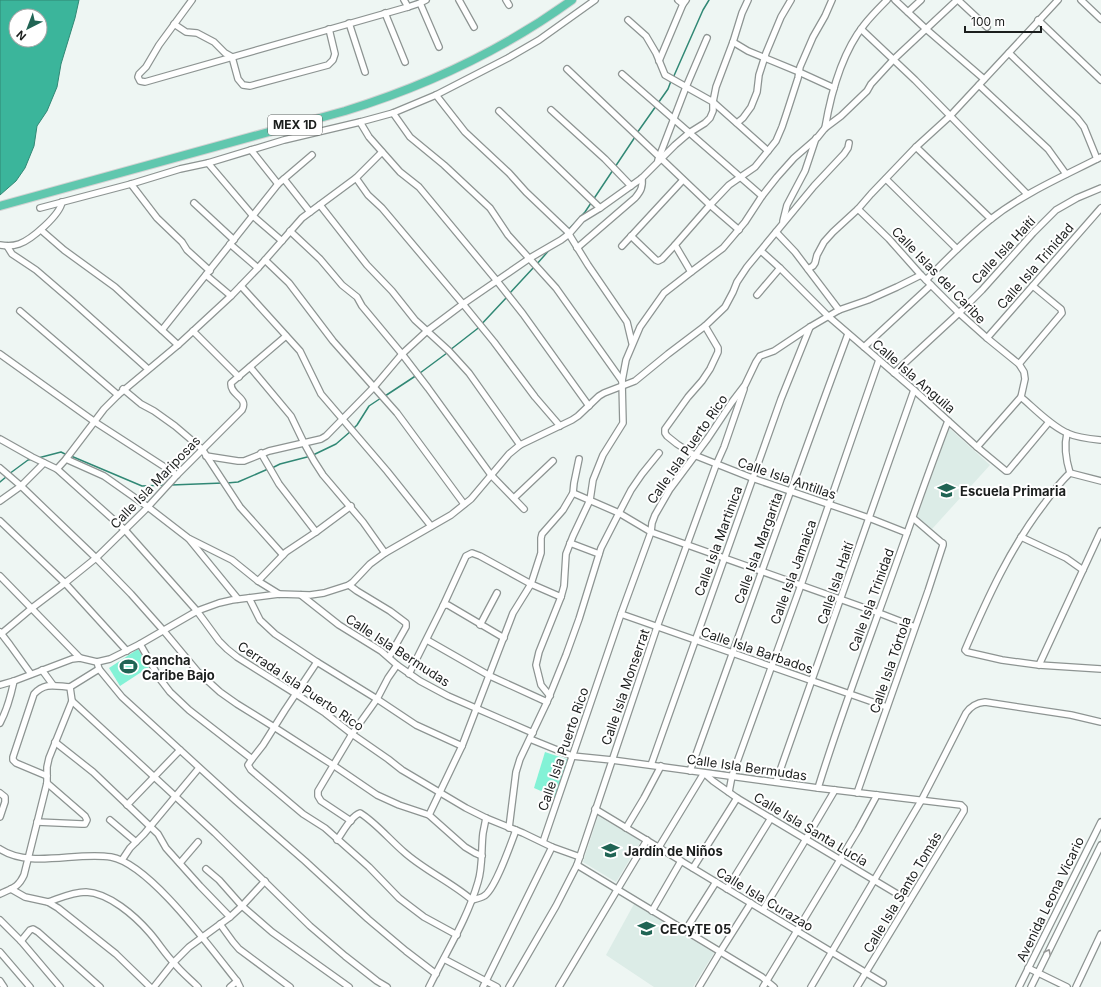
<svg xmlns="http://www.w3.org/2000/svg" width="1101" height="987" viewBox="0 0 1101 987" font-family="Inter,sans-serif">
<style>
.built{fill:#dcece7}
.green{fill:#83f2d6}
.water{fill:#3bb59b;stroke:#318875;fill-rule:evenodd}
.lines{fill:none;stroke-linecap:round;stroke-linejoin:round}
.stream{stroke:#318875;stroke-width:1.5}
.minor-casing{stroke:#8d9492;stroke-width:8}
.highway-casing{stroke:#d1d2d2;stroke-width:10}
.minor{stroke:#fff;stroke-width:5.5}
.highway{stroke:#60c7ae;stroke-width:8}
.oneway{stroke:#989a99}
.labels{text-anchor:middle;stroke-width:4;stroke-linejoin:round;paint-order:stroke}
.shield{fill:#fff;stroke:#5f6261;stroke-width:1}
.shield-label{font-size:12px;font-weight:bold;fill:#1b1e1d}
.street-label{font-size:13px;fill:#1b1e1d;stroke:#fff}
.poi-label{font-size:13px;font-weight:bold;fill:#1b1e1d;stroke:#fff;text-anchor:start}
</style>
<rect width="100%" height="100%" fill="#eef6f3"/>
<g class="built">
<polygon points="949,428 990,465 932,529 917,517"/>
<polygon points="598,816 641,841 616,882 583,862"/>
<polygon points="634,904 714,953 693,987 654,987 606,955"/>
</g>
<g class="green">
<polygon points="138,649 149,667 120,686 109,668"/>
<polygon points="545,752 569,760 557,798 534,788"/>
</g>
<path class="water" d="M 0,0 L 79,0 L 75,18 L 61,64 L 57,87 L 47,111 L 37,126 L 34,146 L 25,168 L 16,181 L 0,195 ZM 16,16 L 40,16 L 40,40 L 16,40 Z"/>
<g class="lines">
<g class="stream">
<polyline points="673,78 703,10 709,0"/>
<polyline points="637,133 668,89 671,81"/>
<polyline points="615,167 635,137"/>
<polyline points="569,229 585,212 613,170"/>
<polyline points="536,265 551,248"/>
<polyline points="509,294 534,267"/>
<polyline points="450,350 477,329 507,297"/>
<polyline points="420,373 447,353"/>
<polyline points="385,396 417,375"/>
<polyline points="353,429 357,425 369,406 381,398"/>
<polyline points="71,456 142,486 165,485"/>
<polyline points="38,458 61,452 67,455"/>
<polyline points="272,468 280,464 311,456 336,444 351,431"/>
<polyline points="9,474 28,460 33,459"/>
<polyline points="0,482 6,477"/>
<polyline points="227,483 238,482 268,469"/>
<polyline points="171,485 223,483"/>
</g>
<defs>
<g id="minor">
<polyline points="192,0 159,45 146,67 139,74 138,77 140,81 145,82 408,7 420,3 426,0"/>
<polyline points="404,0 408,7"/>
<polyline points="459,0 474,27"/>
<polyline points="506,0 509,5"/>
<polyline points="678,0 683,4"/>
<polyline points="895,0 926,29 984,79"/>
<polyline points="958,0 987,27"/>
<polyline points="1081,0 1101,19"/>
<polyline points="420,3 439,47"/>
<polyline points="908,12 921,0"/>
<polyline points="385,13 405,62"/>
<polyline points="628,20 646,36 656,53 665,75 713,102 768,151"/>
<polyline points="1038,20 1101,80"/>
<polyline points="349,23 365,72"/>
<polyline points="174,24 186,32 197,33 214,42 225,53 232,57 238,79 243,85 250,86 328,65 333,60 335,54 329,29"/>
<polyline points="861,29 915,80 1027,194"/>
<polyline points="733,42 748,51 799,72 834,88"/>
<polyline points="1009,53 1077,118 1084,127 1097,159"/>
<polyline points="659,61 683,4 686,0"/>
<polyline points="567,69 710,205 675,245 662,259 658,261 656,260 631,236"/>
<polyline points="622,74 762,196"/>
<polyline points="979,85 1048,149 1066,174"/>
<polyline points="436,95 465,132 509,173 526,192 567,231 588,265 627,322 632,343"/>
<polyline points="551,110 605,159 631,186"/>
<polyline points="499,111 600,208"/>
<polyline points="393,113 410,137 444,165 490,208 508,235 556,288 622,381"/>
<polyline points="360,122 369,137 400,172 419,187 497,281 523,314 589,406"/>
<polyline points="737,123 743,118 751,107 757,92 759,75 766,53 781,17 791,0"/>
<path d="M 825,128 C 831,93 841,54 864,25 C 871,16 879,8 887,0"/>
<polyline points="849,143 848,148 844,154 814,186 747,267 737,282 733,292 725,307 705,326 718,348 718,352 710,369 702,381 688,397 665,429 665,433 667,436 677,444 694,455 752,478 869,518 907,533"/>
<polyline points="916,147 991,219"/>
<polyline points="251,150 278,184"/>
<polyline points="658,160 686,87 707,38"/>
<polyline points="208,163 253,216 282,241"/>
<polyline points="356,178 368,195 382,208 463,304 494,342 535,397 560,426"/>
<polyline points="284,179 310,212"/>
<polyline points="886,179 957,249"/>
<polyline points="131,184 157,218 182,242 187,250 210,271"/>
<polyline points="194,203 234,240"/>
<polyline points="320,205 367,265 392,291 415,320 449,351 469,373 520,445"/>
<polyline points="40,208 131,184 180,169 208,163 284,140 360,122 393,113 436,95 508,58 539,40 595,0"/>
<path d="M 858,209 L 889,239 L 921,275 L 959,313 L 987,338 L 1019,364 L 1024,372 L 1025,379 L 1021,397 C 1035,409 1050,425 1067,433 C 1078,438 1090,439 1101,440"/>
<polyline points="783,221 787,205 805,171 816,138"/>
<polyline points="41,230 64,250 115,287 178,345"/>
<polyline points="739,230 710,205 729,185 755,167 776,141 782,127 787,112 798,78 800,67 813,37 825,16 832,0"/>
<polyline points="290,231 320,259 342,285 357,297 362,306 402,354 428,388 491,475 524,509"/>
<polyline points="776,232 795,252 839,310"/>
<polyline points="230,244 258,268"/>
<path d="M 0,245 C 6,246 13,246 19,244 C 31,240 60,215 62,202"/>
<polyline points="675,245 691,272"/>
<polyline points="7,246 12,254 36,270 72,301 148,369"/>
<polyline points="622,246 683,180"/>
<path d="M 577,248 L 635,198 C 641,191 643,187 642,178"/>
<polyline points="761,251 780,268 828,316 914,390 977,447 1006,471 1008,471 1049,422"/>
<polyline points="265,260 289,283 333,341 397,413 464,504"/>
<polyline points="808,269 813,266 815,263 817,255 824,242 833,232 858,209 871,194 916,147 950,116 1058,0"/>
<polyline points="206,275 231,296"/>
<path d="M 926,280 C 947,259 968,237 991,219 C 1024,193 1064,176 1101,157"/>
<polyline points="241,286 300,351 321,394 387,471 431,526"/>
<polyline points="757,295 780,268"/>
<polyline points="20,311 118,395"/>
<polyline points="162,330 278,184 312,155"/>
<polyline points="193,331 239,377"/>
<polyline points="987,338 1101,208"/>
<polyline points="864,347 931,285"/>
<polyline points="0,354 95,422 177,475"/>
<polyline points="1019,364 1062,313 1061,309 1033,286"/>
<polyline points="250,367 291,416 304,443 314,461 323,475 363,522 385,553"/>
<polyline points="894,373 959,313 982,290 1033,233 1056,210 1077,198 1101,188"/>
<polyline points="123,389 141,404 154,411 175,426 202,449 240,507 283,555"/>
<path d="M 1067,433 C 1064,446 1066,460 1070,473"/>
<polyline points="0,439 32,457 57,469 125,530 197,611 219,641 227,649 237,657 296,694 325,713 352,734 388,759 402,770 466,808 486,818 523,833 552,847 580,857"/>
<polyline points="977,447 1021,397"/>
<polyline points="261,453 279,484 316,532"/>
<polyline points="206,456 238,461 244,461 269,451 321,439 326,436 374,387 402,354 427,331 463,304 530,258 561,240 569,234 582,219 600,208 642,178 675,145 689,133 705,123 710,118 713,111 713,102 716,87 733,42 742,13 748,0"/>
<polyline points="66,459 104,476 148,507 188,538 232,560 258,581 279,594"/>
<polyline points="0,468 21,486 96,558 131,594 163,630 198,672 220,692 237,704 274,727 333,765 377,795 399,805 429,815 465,847 475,853 482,856"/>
<polyline points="57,469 66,459 104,409 118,395 178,345 231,296 258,268 302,218 356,178 382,152"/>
<path d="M 1070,473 C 1060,482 1052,493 1044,504 C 1010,548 987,599 965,650 L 967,652 L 1002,660 L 1039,665 L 1101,669"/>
<polyline points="1070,473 1101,481"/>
<polyline points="573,493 619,513 651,532 879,613 915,627"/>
<polyline points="514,498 553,461"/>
<polyline points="0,501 21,486 44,463"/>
<polyline points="0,521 65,583 127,651"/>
<polyline points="1021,537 1066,558 1083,570"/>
<polyline points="189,539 238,599"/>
<polyline points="570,543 599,554"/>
<polyline points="0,576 80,658"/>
<polyline points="258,581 286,552 316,532 351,506"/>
<polyline points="349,585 357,591 390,611 406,623 406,627 389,657"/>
<polyline points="301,595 339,625 381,651 397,665 420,681 448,696 533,733"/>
<polyline points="249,598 260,620 275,634 317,662 377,699 416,725 462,746"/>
<polyline points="443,606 466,556 472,553 480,556 531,584 561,597"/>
<polyline points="621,614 887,707"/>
<polyline points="480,625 497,593"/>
<polyline points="0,632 10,645 31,674"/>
<path d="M 1,634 L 32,608 L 65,583 L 96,558 L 145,510 L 177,475 L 242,410 C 249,397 230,396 231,383 L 286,336"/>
<polyline points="427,640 490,676 547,702"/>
<polyline points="140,644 160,679 170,692 189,710 252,759 248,765 251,770 303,814 325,828 369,867 399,898 424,917 457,935"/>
<polyline points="97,662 99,669 122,697 236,801 305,861 368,919 406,951 436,974"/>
<polyline points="1039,665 1101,531"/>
<polyline points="42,670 53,685"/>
<polyline points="409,674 443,606 445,605 448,605 504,638"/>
<polyline points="0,685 14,681 72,659 80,658 97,662 110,659 140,644 197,611 219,603 232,600 279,594 310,595 324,593 349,585 353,582 370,564 385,553 451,515 471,499 509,454 520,445 572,420 578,416 599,396 604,393 635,381 668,354 705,326"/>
<polyline points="550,696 541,685 536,665 539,652 561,597 564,586 566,554 573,536 590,500 593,480 603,455 623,423 622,381 626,360 640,327 664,293 691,272 723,248 745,222 762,196 777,177 794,158 817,138 825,128 841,116 867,91 871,84 894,59 957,0"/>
<polyline points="72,701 215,833 310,926 345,956 377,981 387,987"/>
<path d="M 0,723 C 7,710 11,695 14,681"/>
<polyline points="530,739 572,756 612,760 818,788 961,805 964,808 964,811 857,987"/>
<polyline points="55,742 93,772 158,834 166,848 200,886 230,917"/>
<polyline points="252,759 263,745 285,710 317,662"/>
<polyline points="651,765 781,399 810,327"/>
<path d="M 690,771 C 743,625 794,479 848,334"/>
<path d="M 47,776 L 16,763 L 13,760 L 13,757 L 34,694 C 45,682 55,686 70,687"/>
<polyline points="776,782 914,390"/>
<path d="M 818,788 C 838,723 862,659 885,595 C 906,537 926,478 948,421"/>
<polyline points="729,792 732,776 801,585 879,360"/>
<polyline points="0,793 5,797 5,802 0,817"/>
<polyline points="857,793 928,591 943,545 943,543 941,542 913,518"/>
<polyline points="127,805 180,750"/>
<polyline points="595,809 883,983"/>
<polyline points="429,815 462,746 513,613 531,584 541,553 541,538 542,534 563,510 573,493 574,483 579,459"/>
<polyline points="110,820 136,842"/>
<polyline points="351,821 321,801 318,796 318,791 352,734 377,699 388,678 397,665"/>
<polyline points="37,822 82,824 85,824 87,820 85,816 47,783"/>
<polyline points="509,828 516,772 520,759 547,702 566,655 579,619 601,548 619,513 631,490 642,474 659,453"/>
<polyline points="626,828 644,798 661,766"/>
<path d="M 337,840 C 343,832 351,816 360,813 C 375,822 390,840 404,852 C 424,870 451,882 472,900"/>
<polyline points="543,842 621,614 651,532 652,523 655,515 670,489 708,438 732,402 745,385 756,362 760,356 774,351 810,327 839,310 868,300 897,287 921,275"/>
<polyline points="659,847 704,773 713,781 737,798 909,901"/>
<path d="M 0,849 C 30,869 77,851 111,857 C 150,864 211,949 237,981 L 240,987"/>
<polyline points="122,860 130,848 144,834 199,768"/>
<polyline points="180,863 198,842"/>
<polyline points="577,865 762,977 774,987"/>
<polyline points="693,868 737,798"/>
<polyline points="206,869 219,880 242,906 272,932 349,987"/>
<polyline points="11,889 25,897 48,902 58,908 116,954 150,987"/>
<polyline points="727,889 771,818"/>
<path d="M 0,894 C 12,888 18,888 24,875 L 47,783 L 47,767 L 49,758 L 72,701 L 70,687 L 99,669"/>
<path d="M 472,900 C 476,899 481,898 484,896 C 495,890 511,843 516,830"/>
<path d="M 48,902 C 60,898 73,892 86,892 C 109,893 135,916 149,932 C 158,942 165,954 174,963 C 181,972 190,979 198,987"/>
<polyline points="763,910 806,839 835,790"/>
<polyline points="652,911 681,861"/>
<polyline points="0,920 21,941 60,987"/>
<polyline points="220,924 233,942 239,949 290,987"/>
<polyline points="685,931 716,882"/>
<polyline points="21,941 30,930 33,929 38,932 100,987"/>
<polyline points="0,952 30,987"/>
<polyline points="444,959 497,987"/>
<polyline points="1028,968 1067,987"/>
<polyline points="0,981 4,987"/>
<polyline points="154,987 173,963 189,947 230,917 242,906 265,881"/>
<polyline points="230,987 237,981"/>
<path d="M 429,987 C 446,952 467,920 478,882 C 483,866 481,849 483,833 C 484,828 485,823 486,818"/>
<polyline points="483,987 552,847"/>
<polyline points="509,987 556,906 577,865 657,627 716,465 724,447 744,389"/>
<polyline points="559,987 647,840"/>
<polyline points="699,987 720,952 751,903"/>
<polyline points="763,987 858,830 877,795"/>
<path d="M 811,987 L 921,801 L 936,772 L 966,713 C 971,706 976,703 985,702 L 1071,715 L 1101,722"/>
<polyline points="1019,987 1101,822"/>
<polyline points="1031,987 1101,845"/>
<polyline points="1076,987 1101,934"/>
</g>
<path id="highway" d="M 0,206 L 345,111 C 426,86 503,50 572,0"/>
</defs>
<use href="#minor" class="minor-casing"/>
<use href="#highway" class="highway-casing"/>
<use href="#minor" class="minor"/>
<use href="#highway" class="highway"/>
</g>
<defs><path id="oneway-chevron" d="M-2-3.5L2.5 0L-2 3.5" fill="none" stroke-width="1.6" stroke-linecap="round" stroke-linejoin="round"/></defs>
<use class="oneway" href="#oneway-chevron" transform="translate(1048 952) rotate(-64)"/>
<defs>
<symbol id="school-bare" viewBox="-9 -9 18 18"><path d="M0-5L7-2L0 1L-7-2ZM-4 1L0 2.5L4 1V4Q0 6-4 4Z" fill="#206454" stroke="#fff" stroke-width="2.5" paint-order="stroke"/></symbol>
<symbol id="stadium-bare" viewBox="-9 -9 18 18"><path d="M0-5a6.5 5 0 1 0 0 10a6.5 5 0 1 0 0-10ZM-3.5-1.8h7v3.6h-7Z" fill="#206454" stroke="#fff" stroke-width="2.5" paint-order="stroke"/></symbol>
</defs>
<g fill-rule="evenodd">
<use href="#school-bare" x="934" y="478" width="25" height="25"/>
<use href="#stadium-bare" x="116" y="654" width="25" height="25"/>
<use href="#school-bare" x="598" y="838" width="25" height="25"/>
<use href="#school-bare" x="634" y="916" width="25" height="25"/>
</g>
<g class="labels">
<rect class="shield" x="268" y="115" width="54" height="20" rx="3"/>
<g class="shield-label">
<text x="295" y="129">MEX 1D</text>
</g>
<g class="street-label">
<text transform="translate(1003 250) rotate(-47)" y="5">Calle Isla Haití</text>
<text transform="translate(1035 266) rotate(-49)" y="5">Calle Isla Trinidad</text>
<text transform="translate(939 275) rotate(46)" y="5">Calle Islas del Caribe</text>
<text transform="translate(914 376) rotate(41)" y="5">Calle Isla Anguila</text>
<text transform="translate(687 449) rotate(-55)" y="5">Calle Isla Puerto Rico</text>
<text transform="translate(787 478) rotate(19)" y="5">Calle Isla Antillas</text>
<text transform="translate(155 482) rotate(-46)" y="5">Calle Isla Mariposas</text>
<text transform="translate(718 541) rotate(-70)" y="5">Calle Isla Martinica</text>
<text transform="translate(758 548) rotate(-70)" y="5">Calle Isla Margarita</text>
<text transform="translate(793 572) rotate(-70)" y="5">Calle Isla Jamaica</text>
<text transform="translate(835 583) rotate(-71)" y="5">Calle Isla Haití</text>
<text transform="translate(871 600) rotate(-70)" y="5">Calle Isla Trinidad</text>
<text transform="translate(398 650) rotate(33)" y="5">Calle Isla Bermudas</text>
<text transform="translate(757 650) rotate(19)" y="5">Calle Isla Barbados</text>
<text transform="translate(890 665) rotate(-71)" y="5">Calle Isla Tórtola</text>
<text transform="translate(301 686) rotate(34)" y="5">Cerrada Isla Puerto Rico</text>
<text transform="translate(625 687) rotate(-71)" y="5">Calle Isla Monserrat</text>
<text transform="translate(563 749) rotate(-71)" y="5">Calle Isla Puerto Rico</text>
<text transform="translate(747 767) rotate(8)" y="5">Calle Isla Bermudas</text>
<text transform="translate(811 829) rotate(31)" y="5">Calle Isla Santa Lucía</text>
<text transform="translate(902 892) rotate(-59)" y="5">Calle Isla Santo Tomás</text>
<text transform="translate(765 899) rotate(31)" y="5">Calle Isla Curazao</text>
<text transform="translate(1050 899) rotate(-64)" y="5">Avenida Leona Vicario</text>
</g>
<g class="poi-label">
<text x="960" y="496">Escuela Primaria</text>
<text x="142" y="665">Cancha<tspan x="142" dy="15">Caribe Bajo</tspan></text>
<text x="624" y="856">Jardín de Niños</text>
<text x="660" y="934">CECyTE 05</text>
</g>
</g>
<g transform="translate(28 28) rotate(222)"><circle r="19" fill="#ffffff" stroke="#a4a5a5"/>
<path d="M0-3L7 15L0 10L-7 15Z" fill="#206454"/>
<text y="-6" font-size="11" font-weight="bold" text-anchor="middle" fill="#1b1e1d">N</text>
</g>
<path d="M965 26v6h76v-6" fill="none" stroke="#1b1e1d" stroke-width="2"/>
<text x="971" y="26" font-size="12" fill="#1b1e1d" stroke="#ffffff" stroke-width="3" paint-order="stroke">100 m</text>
</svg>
